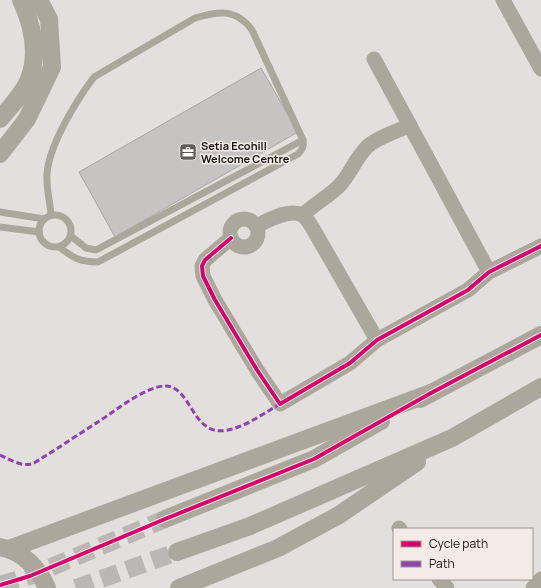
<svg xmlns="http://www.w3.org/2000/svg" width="541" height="588" viewBox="0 0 541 588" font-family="Manrope,sans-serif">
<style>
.building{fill:#c7c3c2;stroke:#a9a6a4}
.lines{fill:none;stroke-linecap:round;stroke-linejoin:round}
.tertiary-tunnel{stroke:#bbb7b4;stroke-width:18;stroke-dasharray:18 9;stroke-linecap:butt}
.service{stroke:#aca79d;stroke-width:7}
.minor{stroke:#aca79d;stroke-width:15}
.tertiary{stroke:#aca79d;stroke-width:18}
.quiet{stroke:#8e44ad;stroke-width:3;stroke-dasharray:6 3;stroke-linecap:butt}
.cycleway-casing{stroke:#f3ebe6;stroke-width:6}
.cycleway{stroke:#d6006c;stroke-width:4}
.labels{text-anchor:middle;stroke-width:3;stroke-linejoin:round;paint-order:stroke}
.poi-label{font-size:11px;font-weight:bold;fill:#191615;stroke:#f3ebe6;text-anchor:start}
</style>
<rect width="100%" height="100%" fill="#e3dfdc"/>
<polygon class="building" points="261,68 298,132 115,237 79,172"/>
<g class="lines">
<g class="tertiary-tunnel">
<polyline points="0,585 30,576 165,519"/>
<polyline points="76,588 177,552"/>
</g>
<g class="service">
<polyline points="0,212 44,219"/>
<path d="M 51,214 C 50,202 46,187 47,174 C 49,145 76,101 94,77 L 195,18 C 218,11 236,8 252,30 L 303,140 C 304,146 303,149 298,154 L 98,262 C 79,262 74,258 59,247"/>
<circle cx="55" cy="231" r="16"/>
<polyline points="0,227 39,232"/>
<polyline points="71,236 86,248 96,250 303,140"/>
</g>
<g class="minor">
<polyline points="503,0 541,69"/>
<polyline points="374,59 489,272"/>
<path d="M 303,215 C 314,204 328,197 339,186 C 350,175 355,159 366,148 C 373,139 398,131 410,125"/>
<circle cx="244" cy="233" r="14"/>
<path d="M 256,226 C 267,221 289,208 302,215 C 306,217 310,224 312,227 L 377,340"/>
<polyline points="231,238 205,260 202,266 203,276 215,300 257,370 280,404 350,363 377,340 468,290 489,272 541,246"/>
<polyline points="399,528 400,529"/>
<polyline points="439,579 447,588"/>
<polyline points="533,588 541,579"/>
</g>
<g class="tertiary">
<path d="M 0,119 C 10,107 23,94 29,79 C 39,53 32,24 21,0"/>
<polyline points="0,154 27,119 52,67 49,19 39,0"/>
<polyline points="420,399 541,335"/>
<polyline points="165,519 314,459 381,421"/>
<path d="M 0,547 C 22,551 39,568 47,588"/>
<polyline points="9,549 431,393"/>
<polyline points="177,552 250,526 452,438 541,387"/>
<polyline points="179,588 278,548 339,515 417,462"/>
</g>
<path class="quiet" d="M 0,455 C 11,460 23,468 34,463 C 57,449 79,434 101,420 C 116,410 148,385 166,386 C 192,387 192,438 228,430 C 247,426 264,413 280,404"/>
<defs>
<g id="cycleway">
<polyline points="231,238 205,260 202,266 203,276 215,300 257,370 280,404 350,363 377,340 468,290 489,272 541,246"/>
<polyline points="0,585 30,576 165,519 314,459 431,393 541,335"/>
</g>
</defs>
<use href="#cycleway" class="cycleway-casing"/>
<use href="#cycleway" class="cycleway"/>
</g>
<defs>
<symbol id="office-square" viewBox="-11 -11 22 22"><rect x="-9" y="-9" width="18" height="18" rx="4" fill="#605c5b" stroke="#f3ebe6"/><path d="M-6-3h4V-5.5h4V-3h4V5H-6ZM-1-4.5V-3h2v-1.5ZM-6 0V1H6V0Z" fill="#fff"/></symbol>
</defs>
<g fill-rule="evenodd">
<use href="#office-square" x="178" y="142" width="20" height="20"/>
</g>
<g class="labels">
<g class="poi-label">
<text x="201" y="150">Setia Ecohill<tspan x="201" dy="13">Welcome Centre</tspan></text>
</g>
</g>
<rect x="393" y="528" width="140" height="52" fill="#f3ebe6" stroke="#9c9692"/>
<rect x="401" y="541" width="20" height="6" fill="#d6006c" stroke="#9c9692"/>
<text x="429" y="548" font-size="12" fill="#191615">Cycle path</text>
<rect x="401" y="561" width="20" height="6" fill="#8e44ad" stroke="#9c9692"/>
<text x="429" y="568" font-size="12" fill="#191615">Path</text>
</svg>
